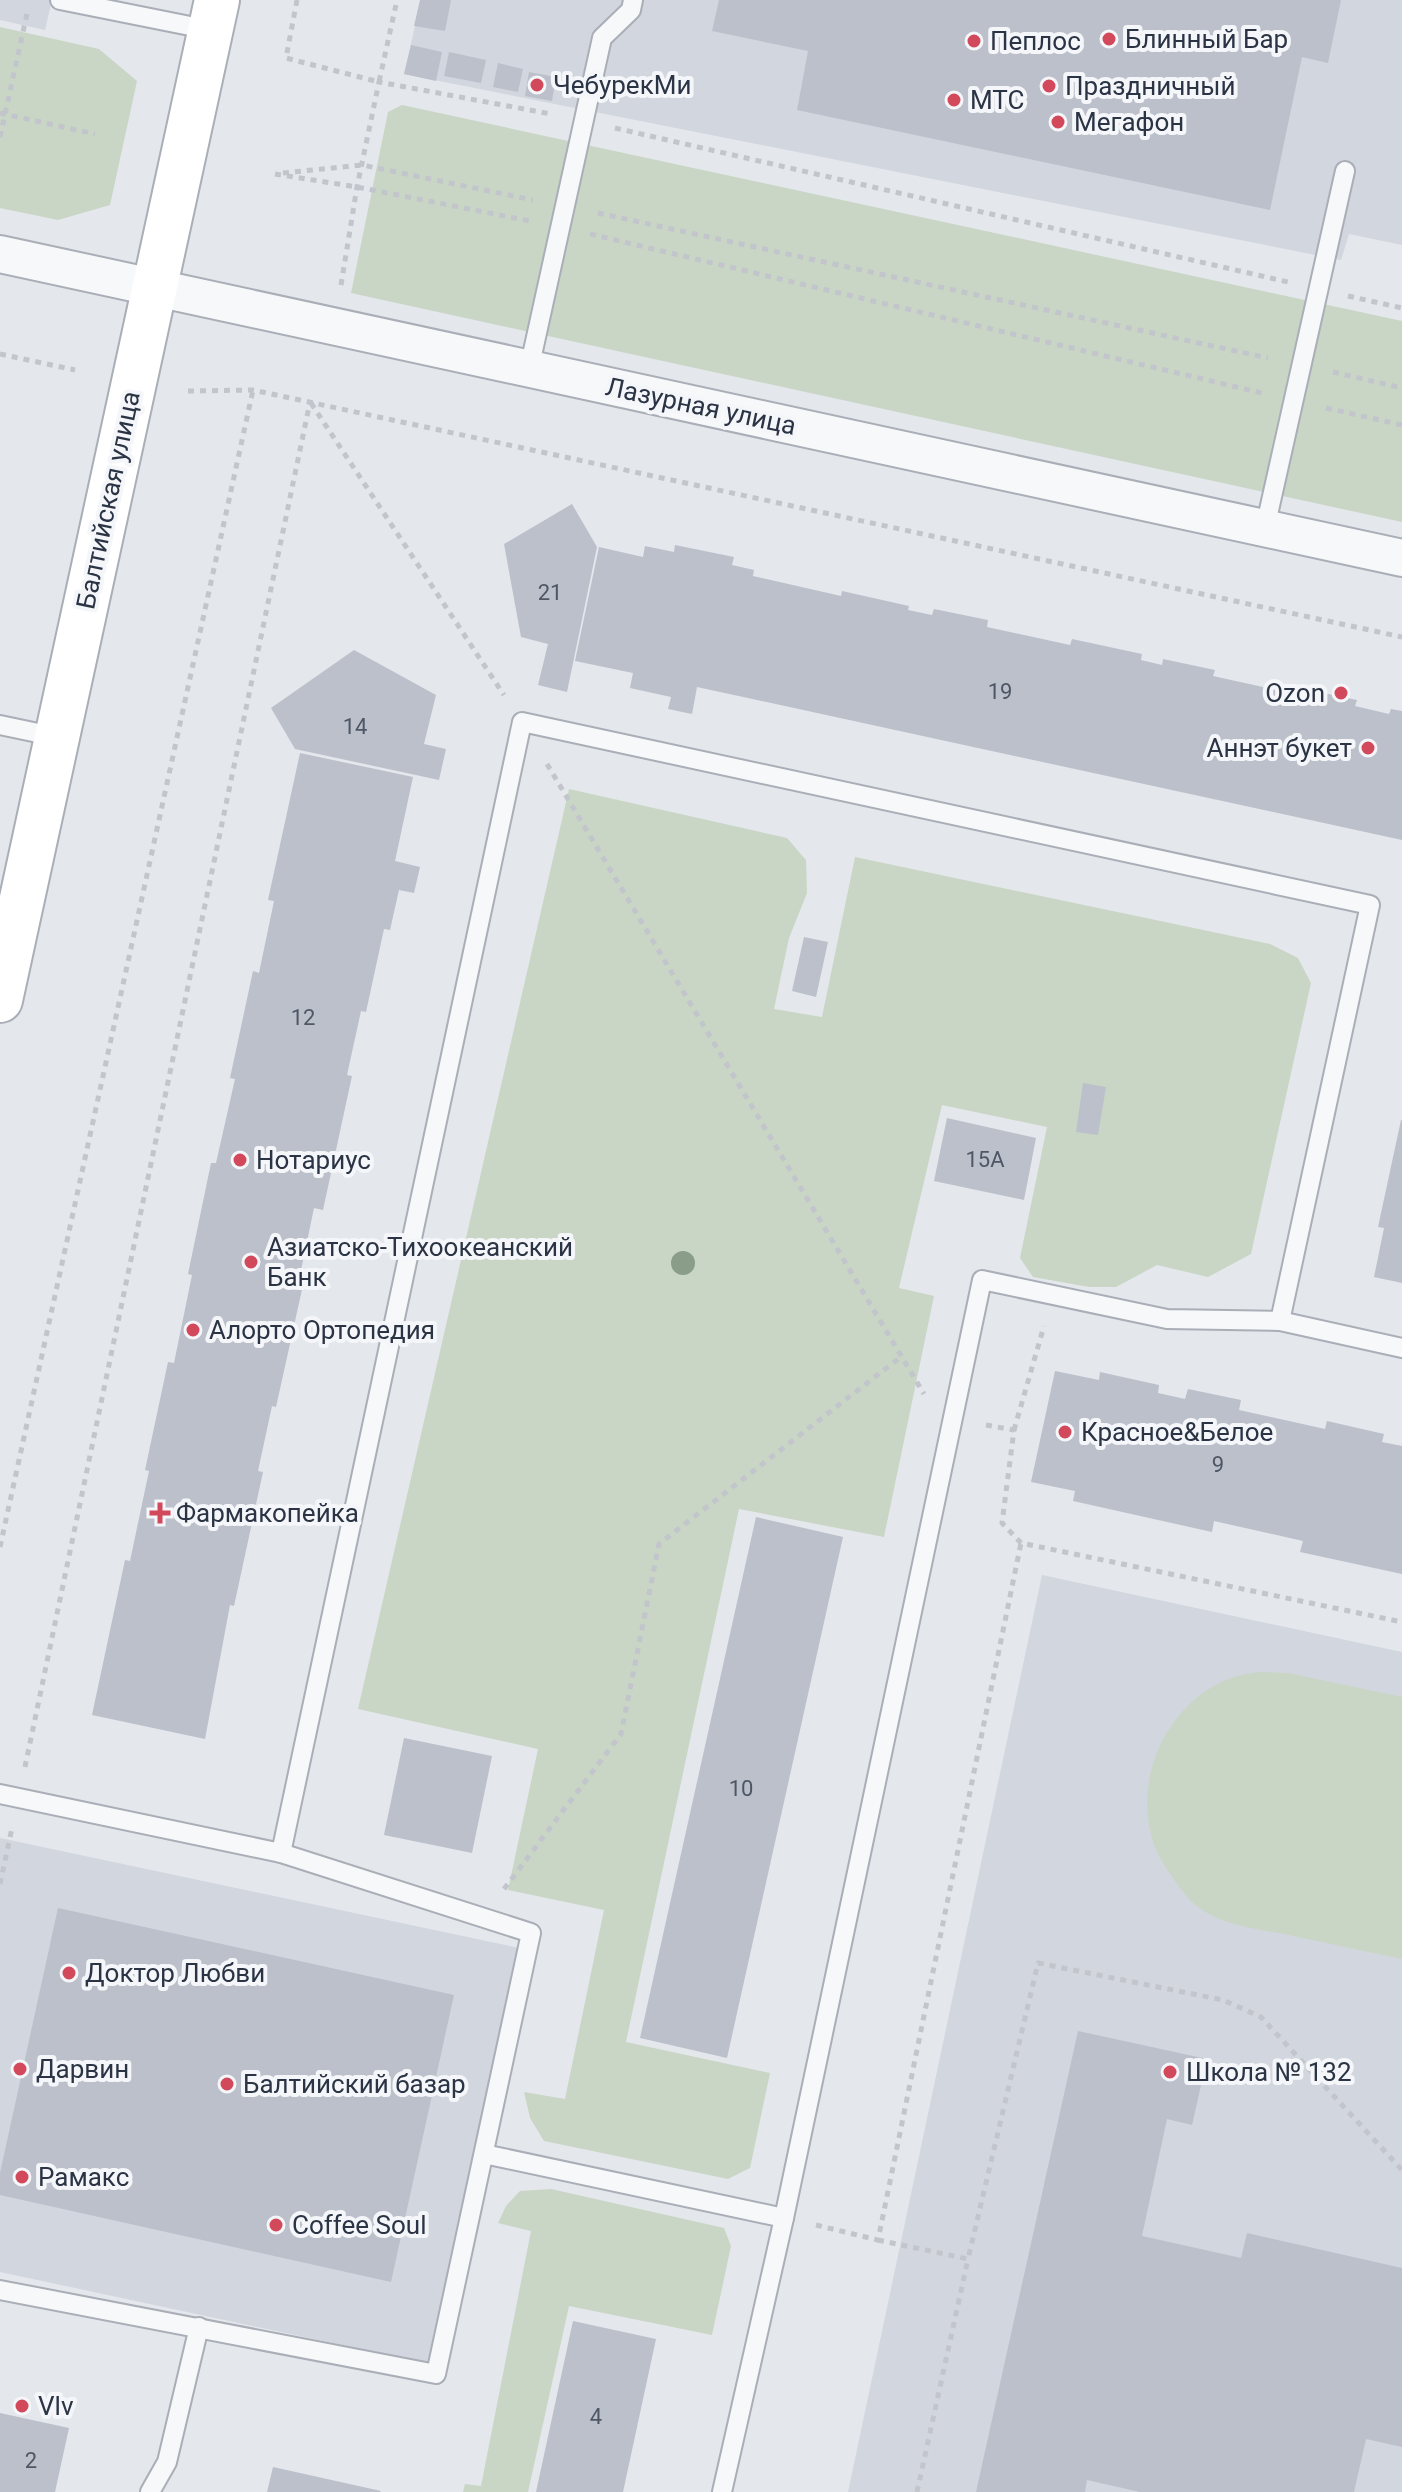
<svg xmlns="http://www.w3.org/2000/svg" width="1402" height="2492" viewBox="0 0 1402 2492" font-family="Roboto,sans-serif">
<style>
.built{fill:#d2d6de}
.green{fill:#c9d6c5}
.building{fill:#bbc0ca}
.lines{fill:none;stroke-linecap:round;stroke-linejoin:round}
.lane-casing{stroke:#a9aeb7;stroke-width:22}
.street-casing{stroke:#a9aeb7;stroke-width:40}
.secondary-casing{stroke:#a9aeb7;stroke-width:48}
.path{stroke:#c2c5cb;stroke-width:5;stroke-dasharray:6 6;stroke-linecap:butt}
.lane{stroke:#f7f8fa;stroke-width:18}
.street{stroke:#f7f8fa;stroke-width:36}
.secondary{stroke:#fff;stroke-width:44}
.tree{fill:#899d89}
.poi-dot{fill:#d1495b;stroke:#f4f6f9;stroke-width:3}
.labels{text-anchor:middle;stroke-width:8;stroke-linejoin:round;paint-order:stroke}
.number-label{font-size:22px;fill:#4f5766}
.poi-label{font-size:26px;fill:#2b3445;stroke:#f4f6f9;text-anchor:start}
.street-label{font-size:26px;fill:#2b3445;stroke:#f4f6f9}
</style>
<rect width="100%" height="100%" fill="#e4e7ec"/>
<g class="built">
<polygon points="0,0 52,0 45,30 0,20"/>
<polygon points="421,0 1402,0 1402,245 1349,234 1341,260 404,74"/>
<polygon points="1042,1575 1402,1652 1402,2492 848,2492"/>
<polygon points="0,1838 519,1948 431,2364 0,2272"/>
</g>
<g class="green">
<polygon points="0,27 99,49 137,81 110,205 58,220 0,208"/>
<polygon points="402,105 1402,321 1402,522 351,293 388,112"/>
<polygon points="569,789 787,838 806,860 807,893 789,938 774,1009 822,1017 855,857 1270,944 1298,958 1311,983 1251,1254 1208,1277 1157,1265 1116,1287 1089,1287 1033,1277 1020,1258 1047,1127 942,1105 899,1288 934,1296 884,1537 739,1509 626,2042 770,2073 750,2168 728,2179 544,2141 530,2118 524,2092 565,2099 604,1910 508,1890 538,1749 358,1709"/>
<path d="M 1262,1672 L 1288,1673 L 1402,1697 L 1402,1959 C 1364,1951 1326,1943 1289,1935 C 1258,1929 1222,1926 1197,1906 C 1188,1900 1180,1888 1173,1878 C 1167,1869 1159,1858 1155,1847 C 1126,1771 1181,1676 1262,1672 Z"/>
<polygon points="551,2189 724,2228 731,2246 712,2335 569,2306 528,2492 463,2492 465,2484 481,2486 531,2231 498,2223 506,2206 520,2191"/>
</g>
<g class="building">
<polygon points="420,0 451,0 445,31 414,26"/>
<polygon points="719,0 1341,0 1328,63 1302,57 1270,210 797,110 808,51 712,31"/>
<polygon points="411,45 442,52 436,81 404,74"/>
<polygon points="449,52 486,60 481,83 444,76"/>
<polygon points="498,63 523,69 518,92 493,87"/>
<polygon points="529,72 556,77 552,101 525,96"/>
<polygon points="572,504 597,547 567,692 538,685 548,644 521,637 504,544"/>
<polygon points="675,545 734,557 732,565 754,570 753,576 841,596 842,591 909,606 908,610 932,615 934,609 988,620 987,627 1070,645 1072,639 1142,654 1141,660 1162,665 1163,659 1215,670 1213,676 1299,695 1300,688 1357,700 1355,706 1389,714 1391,709 1402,711 1402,840 697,687 692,714 668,709 671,697 630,688 633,673 575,661 599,547 643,557 645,546 674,552"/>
<polygon points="354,650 436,695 424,744 446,749 439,780 295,749 271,708"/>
<polygon points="300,753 413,777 395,861 420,867 414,893 399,890 390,930 384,929 366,1012 361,1011 347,1075 352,1076 323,1210 314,1208 300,1275 305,1276 276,1407 272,1406 258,1471 263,1472 234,1606 230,1605 205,1739 92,1715 125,1560 130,1561 149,1471 145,1470 168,1362 174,1363 192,1275 188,1274 211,1163 216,1163 235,1079 230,1078 253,971 259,973 274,901 268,900"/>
<polygon points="804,937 828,942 816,997 792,991"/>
<polygon points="1083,1083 1106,1087 1098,1135 1076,1132"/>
<polygon points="947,1118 1036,1138 1024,1200 934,1181"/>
<polygon points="1401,1120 1402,1120 1402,1283 1374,1277 1384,1228 1378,1227"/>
<polygon points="1055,1371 1099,1380 1100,1372 1159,1385 1158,1393 1185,1399 1188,1389 1241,1400 1239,1410 1325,1429 1327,1421 1384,1434 1382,1442 1402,1446 1402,1574 1300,1552 1303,1541 1214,1521 1212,1532 1073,1501 1075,1491 1031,1482"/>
<polygon points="756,1517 843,1537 727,2058 640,2038"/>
<polygon points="404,1738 492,1756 472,1853 384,1835"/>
<polygon points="58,1908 454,1995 391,2282 0,2195 0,2173"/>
<polygon points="1078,2031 1207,2059 1192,2125 1167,2119 1142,2236 1241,2258 1247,2233 1402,2268 1402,2447 1366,2439 1354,2492 1140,2492 1087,2480 1085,2492 976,2492"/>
<polygon points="573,2321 656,2339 623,2492 536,2492"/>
<polygon points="0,2413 69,2428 55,2492 0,2492"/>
<polygon points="273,2467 381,2491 380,2492 267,2492"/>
</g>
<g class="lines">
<defs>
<g id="lane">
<polyline points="60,0 210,30"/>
<polyline points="529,369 602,38 631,10 633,0"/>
<polyline points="1265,528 1345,171"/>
<polyline points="0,725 57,737"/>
<polyline points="0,1794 281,1853 531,1933 436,2374 0,2290"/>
<polyline points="281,1853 522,722 1370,905 1280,1321"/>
<polyline points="484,2154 784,2218"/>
<polyline points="150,2492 167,2462 199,2327"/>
<polyline points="722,2492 784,2218 982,1280 1167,1319 1280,1321 1402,1348"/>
</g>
<polyline id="street" points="0,254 1402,558"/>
<polyline id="secondary" points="0,1000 217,0"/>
</defs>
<use href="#lane" class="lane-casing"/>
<use href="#street" class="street-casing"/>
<use href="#secondary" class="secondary-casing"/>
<g class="path">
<polyline points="297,0 286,58 379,82 397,0"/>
<polyline points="0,113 95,134"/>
<polyline points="615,128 1288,282"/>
<polyline points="0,137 28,9"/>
<polyline points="283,173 362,165 533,200"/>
<polyline points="275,174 357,187 530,221"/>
<polyline points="598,213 1268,358"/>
<polyline points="590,234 1262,393"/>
<polyline points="341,285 357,187 379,82 551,114"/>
<polyline points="1348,296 1402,308"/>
<polyline points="0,354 75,370"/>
<polyline points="1333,372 1402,388"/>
<polyline points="188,391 253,390 1402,637"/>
<polyline points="311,403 504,695"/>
<polyline points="1326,408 1402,425"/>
<polyline points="547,764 924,1394"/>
<polyline points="986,1425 1014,1430 1002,1523 1021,1543 1402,1622"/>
<polyline points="1014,1430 1044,1326"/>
<polyline points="0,1547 253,390"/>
<polyline points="25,1767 310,402"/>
<polyline points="0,1884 12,1828"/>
<polyline points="504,1889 621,1734 659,1544 902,1356"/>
<polyline points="816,2225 878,2240 1021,1543"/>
<polyline points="878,2240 968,2259 1038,1963 1223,2000 1261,2017 1402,2170"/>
<polyline points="917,2492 968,2259"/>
</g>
<use href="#lane" class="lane"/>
<use href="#street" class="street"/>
<use href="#secondary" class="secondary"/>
</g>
<circle class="tree" cx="683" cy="1263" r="12"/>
<g class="poi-dot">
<circle cx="1109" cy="39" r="8"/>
<circle cx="974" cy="41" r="8"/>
<circle cx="537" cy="85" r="8"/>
<circle cx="1049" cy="86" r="8"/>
<circle cx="954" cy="100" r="8"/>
<circle cx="1058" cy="122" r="8"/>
<circle cx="1341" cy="693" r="8"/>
<circle cx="1368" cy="748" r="8"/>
<circle cx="240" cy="1160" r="8"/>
<circle cx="251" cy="1262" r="8"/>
<circle cx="193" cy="1330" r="8"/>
<circle cx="1065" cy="1432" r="8"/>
<path d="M156 1501h8v8h8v8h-8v8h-8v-8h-8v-8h8z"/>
<circle cx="69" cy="1973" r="8"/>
<circle cx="20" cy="2069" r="8"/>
<circle cx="1170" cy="2072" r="8"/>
<circle cx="227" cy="2084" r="8"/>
<circle cx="22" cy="2177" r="8"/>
<circle cx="276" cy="2225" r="8"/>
<circle cx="22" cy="2406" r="8"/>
</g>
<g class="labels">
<g class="number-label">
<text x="550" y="600">21</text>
<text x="1000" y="699">19</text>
<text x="355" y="734">14</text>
<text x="303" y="1025">12</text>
<text x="985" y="1167">15А</text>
<text x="1218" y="1472">9</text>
<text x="741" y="1796">10</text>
<text x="596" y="2424">4</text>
<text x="31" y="2468">2</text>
</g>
<g class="poi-label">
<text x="1125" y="48">Блинный Бар</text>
<text x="990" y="50">Пеплос</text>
<text x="553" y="94">ЧебурекМи</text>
<text x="1065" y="95">Праздничный</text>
<text x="970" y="109">МТС</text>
<text x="1074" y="131">Мегафон</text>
<text x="1325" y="702" text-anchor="end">Ozon</text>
<text x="1352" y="757" text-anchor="end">Аннэт букет</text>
<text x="256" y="1169">Нотариус</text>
<text x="267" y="1256">Азиатско-Тихоокеанский<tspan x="267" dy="30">Банк</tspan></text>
<text x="209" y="1339">Алорто Ортопедия</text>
<text x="1081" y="1441">Красное&amp;Белое</text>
<text x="176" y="1522">Фармакопейка</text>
<text x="85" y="1982">Доктор Любви</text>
<text x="36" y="2078">Дарвин</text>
<text x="1186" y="2081">Школа № 132</text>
<text x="243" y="2093">Балтийский базар</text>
<text x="38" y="2186">Рамакс</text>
<text x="292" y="2234">Coffee Soul</text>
<text x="38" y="2415">Vlv</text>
</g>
<g class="street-label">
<text transform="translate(701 406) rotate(12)" y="9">Лазурная улица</text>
<text transform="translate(108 500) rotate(-78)" y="9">Балтийская улица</text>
</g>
</g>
</svg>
